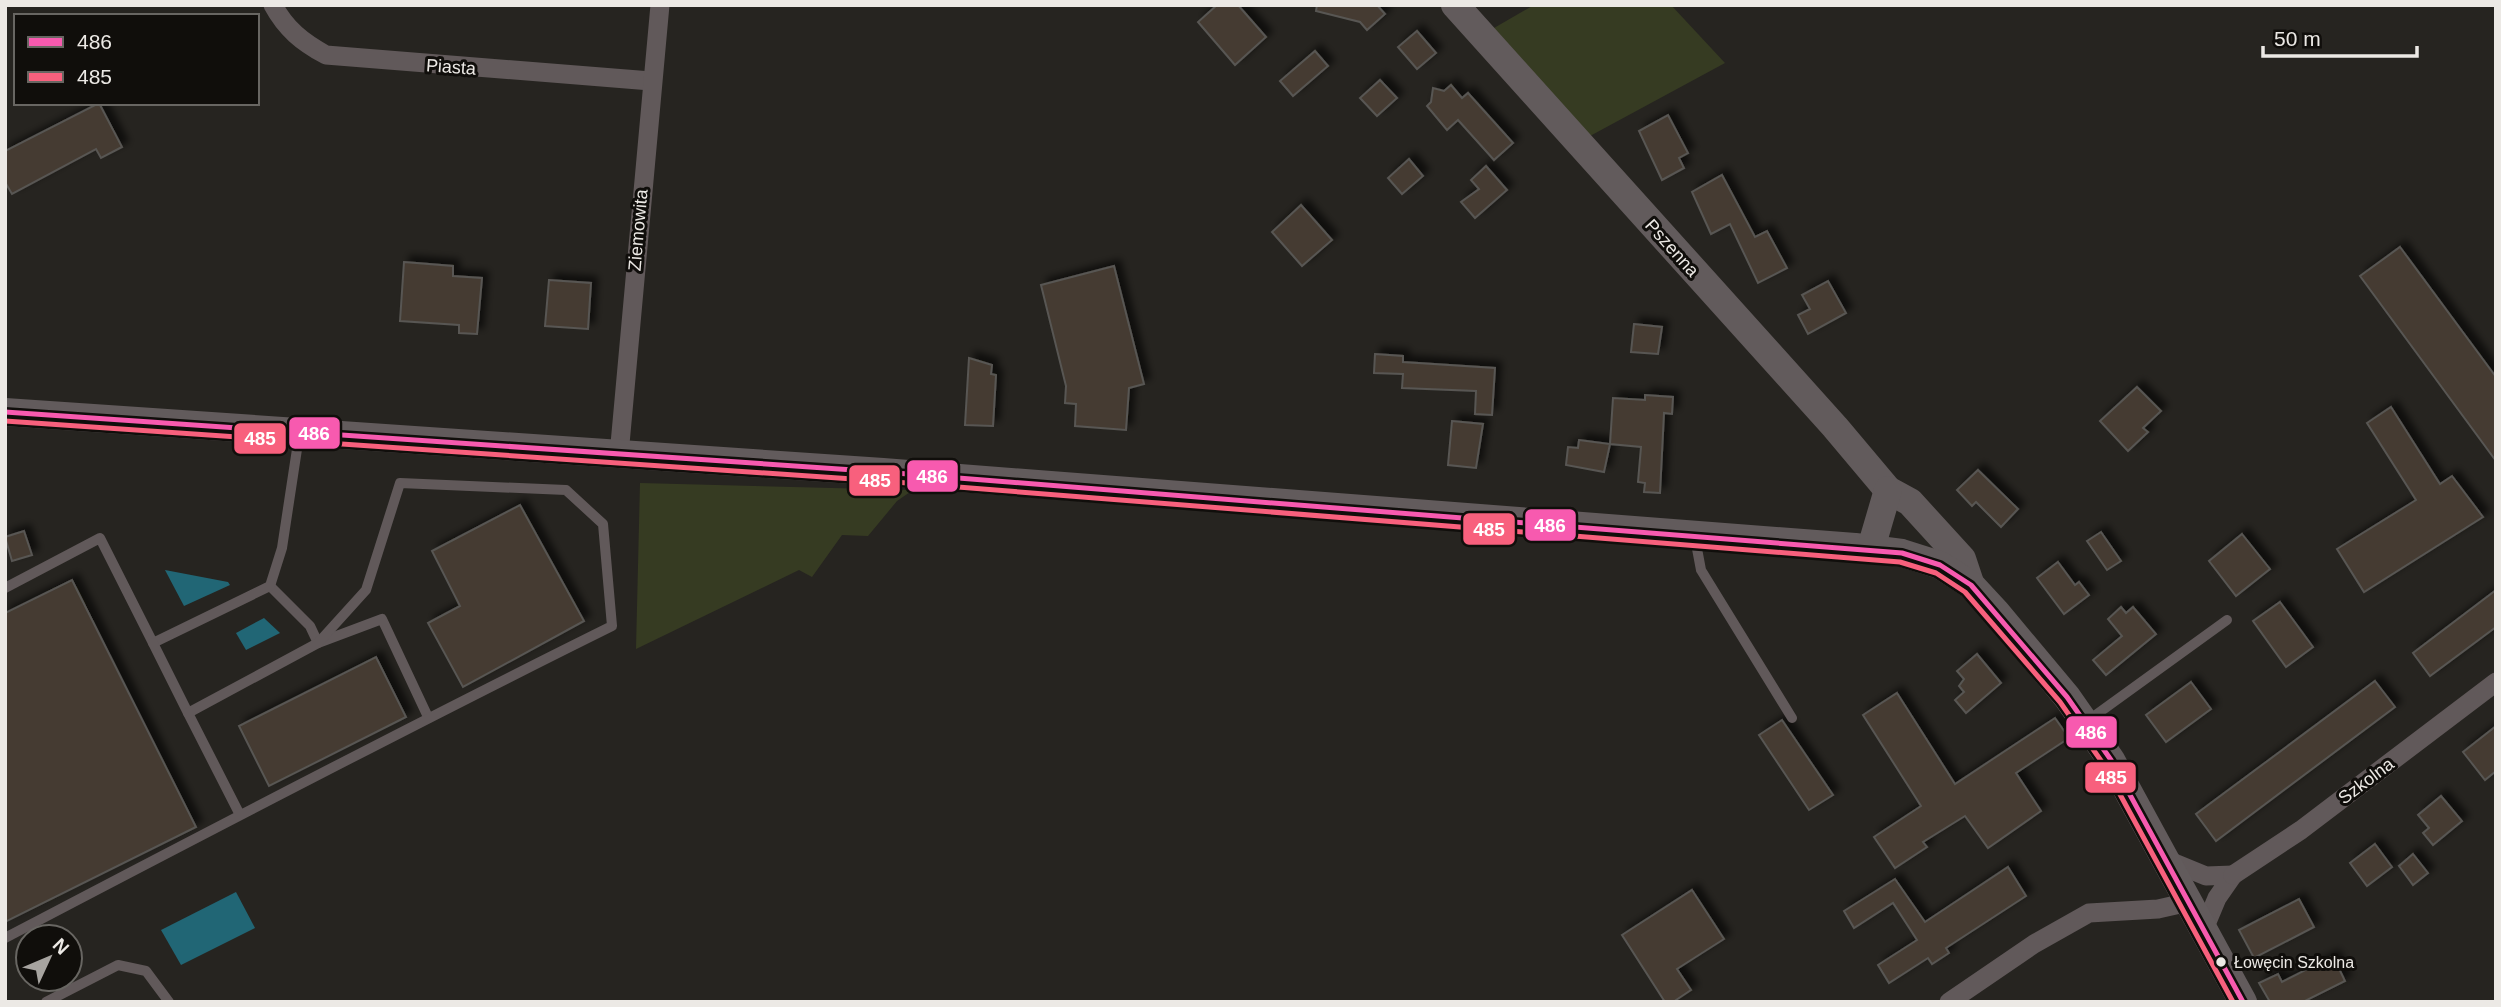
<svg xmlns="http://www.w3.org/2000/svg" width="2501" height="1007" viewBox="0 0 2501 1007" font-family="Arial,sans-serif">
<style>
.green{fill:#363b22}
.water{fill:#216675}
.building{fill:#443b32;stroke:#585653;stroke-width:2;filter:url(#shadow)}
.lines{fill:none;stroke-linecap:round;stroke-linejoin:round}
.lane{stroke:#61595a;stroke-width:10}
.street{stroke:#61595a;stroke-width:19}
.secondary{stroke:#625b5c;stroke-width:28}
.bus-1-casing{stroke:#100e0b;stroke-width:10}
.bus-2-casing{stroke:#100e0b;stroke-width:10}
.bus-1{stroke:#f75aaf;stroke-width:5}
.bus-2{stroke:#f8607d;stroke-width:5}
.bus-dot{fill:#ece9e5;stroke:#100e0b;stroke-width:2.5}
.labels{text-anchor:middle;stroke-width:6;stroke-linejoin:round;paint-order:stroke}
.bus-label{font-size:16px;fill:#ece9e5;stroke:#100e0b;text-anchor:start}
.street-label{font-size:18px;fill:#ece9e5;stroke:#100e0b}
.line-badge{stroke:#100e0b;stroke-width:2.5}
.badge-label{font-size:19px;text-anchor:middle;font-weight:bold;fill:#fff}
</style>
<defs>
<filter id="shadow"><feDropShadow dx="6" dy="-6" stdDeviation="3.5" flood-color="#0009"/></filter>
</defs>
<rect width="100%" height="100%" fill="#262420"/>
<g class="green">
<polygon points="1534,5 1671,5 1725,63 1590,136 1494,28"/>
<polygon points="640,483 913,490 897,501 868,536 842,535 812,577 799,570 636,649"/>
</g>
<g class="water">
<polygon points="165,570 228,582 230,585 184,606"/>
<polygon points="264,618 280,633 246,650 236,633"/>
<polygon points="236,892 255,928 181,965 161,930"/>
</g>
<g class="building">
<polygon points="1217,5 1238,5 1266,37 1235,65 1198,22"/>
<polygon points="1317,5 1377,5 1385,14 1367,30 1360,22 1316,11"/>
<polygon points="1417,31 1436,53 1417,69 1398,47"/>
<polygon points="1315,51 1328,66 1293,96 1280,81"/>
<polygon points="1380,80 1397,98 1377,116 1360,98"/>
<polygon points="1451,85 1462,98 1468,93 1513,143 1494,160 1458,120 1447,130 1427,106 1431,102 1433,88 1444,91"/>
<polygon points="99,103 122,147 101,158 96,149 12,194 5,182 5,151"/>
<polygon points="1668,115 1688,153 1679,158 1684,168 1662,180 1639,131"/>
<polygon points="1409,159 1423,176 1402,194 1388,178"/>
<polygon points="1486,166 1507,190 1475,218 1461,202 1479,189 1471,180"/>
<polygon points="1722,175 1755,237 1767,231 1787,268 1758,283 1730,224 1711,234 1692,192"/>
<polygon points="1301,205 1332,240 1302,266 1272,232"/>
<polygon points="2400,247 2496,377 2496,461 2360,276"/>
<polygon points="404,262 453,266 453,276 482,278 477,334 459,333 459,325 400,321"/>
<polygon points="1114,266 1144,384 1129,388 1126,430 1075,426 1076,404 1065,403 1066,386 1041,285"/>
<polygon points="549,280 591,283 588,329 545,326"/>
<polygon points="1828,281 1846,313 1808,334 1798,315 1810,309 1802,295"/>
<polygon points="1634,324 1662,327 1658,354 1631,352"/>
<polygon points="1375,354 1403,356 1403,362 1495,368 1492,415 1475,414 1476,391 1402,388 1403,374 1374,373"/>
<polygon points="969,358 992,365 991,374 996,375 993,426 965,425"/>
<polygon points="2137,387 2161,411 2143,428 2148,432 2128,451 2100,421"/>
<polygon points="1645,395 1673,397 1672,414 1664,413 1660,493 1644,492 1645,483 1638,482 1641,447 1610,444 1613,398 1645,400"/>
<polygon points="2391,407 2440,484 2452,476 2483,517 2364,592 2337,549 2416,500 2367,423"/>
<polygon points="1452,421 1483,424 1476,468 1448,465"/>
<polygon points="1579,440 1610,444 1604,472 1566,465 1568,447 1578,448"/>
<polygon points="1978,470 2018,509 2001,527 1976,502 1972,506 1957,490"/>
<polygon points="520,505 584,621 463,687 428,623 460,606 432,551"/>
<polygon points="24,531 32,555 12,561 5,537"/>
<polygon points="2101,532 2121,561 2107,570 2087,541"/>
<polygon points="2242,534 2270,569 2236,596 2209,561"/>
<polygon points="2058,562 2075,585 2079,582 2089,595 2064,614 2037,578"/>
<polygon points="72,580 196,827 5,922 5,613"/>
<polygon points="2496,590 2496,627 2430,676 2413,653"/>
<polygon points="2280,602 2313,647 2286,667 2253,621"/>
<polygon points="2121,607 2126,613 2133,607 2156,634 2106,675 2093,660 2122,636 2108,619"/>
<polygon points="1977,654 2001,683 1966,713 1955,700 1964,692 1959,686 1964,679 1957,671"/>
<polygon points="376,657 406,717 269,786 239,726"/>
<polygon points="2375,681 2395,707 2216,841 2196,814"/>
<polygon points="2191,682 2211,709 2166,742 2146,715"/>
<polygon points="1897,693 1955,784 2055,718 2069,738 2016,773 2041,811 1988,848 1965,816 1923,842 1927,847 1895,868 1874,837 1921,806 1863,715"/>
<polygon points="1782,720 1833,795 1809,810 1759,735"/>
<polygon points="2496,726 2496,771 2485,780 2463,752"/>
<polygon points="2441,796 2462,821 2433,845 2423,833 2429,828 2418,815"/>
<polygon points="2375,844 2392,867 2367,886 2350,863"/>
<polygon points="2413,854 2428,873 2413,885 2399,866"/>
<polygon points="2008,867 2026,896 1946,948 1949,953 1932,964 1928,958 1889,983 1878,965 1917,940 1893,903 1854,928 1844,911 1895,879 1925,922"/>
<polygon points="1692,890 1724,939 1677,969 1691,990 1673,1002 1665,1002 1622,935"/>
<polygon points="2299,899 2314,927 2254,958 2239,930"/>
<polygon points="2333,956 2345,981 2303,1002 2270,1002 2259,983 2278,974 2282,982"/>
</g>
<g class="lines">
<g class="lane">
<polyline points="1695,538 1701,570 1792,718"/>
<polyline points="270,586 310,626 318,643 382,619 428,717"/>
<polyline points="5,588 100,538 153,643 270,586 282,548 299,436"/>
<polyline points="153,643 188,713"/>
<polyline points="2086,722 2227,620"/>
<path d="M 5,938 C 207,832 408,727 612,626 L 603,524 L 566,490 L 400,483 L 366,590 L 318,643 L 188,713 L 240,815"/>
<polyline points="46,1002 118,965 146,971 169,1002"/>
</g>
<g class="street">
<path d="M 273,5 C 286,29 302,42 326,55 L 651,81"/>
<polyline points="619,455 660,5"/>
<polyline points="2167,860 2206,876 2233,875 2217,898 2204,929"/>
<polyline points="2233,875 2301,830 2496,682"/>
<polyline points="1949,1002 2034,944 2089,913 2158,909 2189,902"/>
</g>
<g class="secondary">
<polyline points="1455,5 1835,427 1888,490 1910,502 1962,559 1970,583"/>
<polyline points="5,412 883,472 1855,547 1902,553 1940,565 1971,585 1996,612 2067,697 2111,760 2243,1002"/>
<polyline points="1871,548 1888,490"/>
</g>
<defs>
<polyline id="bus-1" points="5,412 883,472 1902,553 1940,565 1971,585 2067,697 2111,760 2243,1002"/>
<polyline id="bus-2" points="5,421 882,481 1900,562 1936,573 1965,592 2060,702 2104,765 2233,1002"/>
</defs>
<use href="#bus-1" class="bus-1-casing"/>
<use href="#bus-2" class="bus-2-casing"/>
<use href="#bus-1" class="bus-1"/>
<use href="#bus-2" class="bus-2"/>
</g>
<circle class="bus-dot" cx="2221" cy="962" r="6"/>
<g class="labels">
<g class="bus-label">
<text x="2234" y="968">Łowęcin Szkolna</text>
</g>
<g class="street-label">
<text transform="translate(451 67) rotate(4)" y="6">Piasta</text>
<text transform="translate(638 230) rotate(-85)" y="6">Ziemowita</text>
<text transform="translate(1672 248) rotate(48)" y="6">Pszenna</text>
<text transform="translate(2366 781) rotate(-37)" y="6">Szkolna</text>
</g>
</g>
<g class="line-badge">
<rect x="288" y="416" width="53" height="34" rx="7" fill="#f75aaf"/>
<rect x="233" y="422" width="54" height="33" rx="7" fill="#f8607d"/>
<rect x="906" y="459" width="53" height="34" rx="7" fill="#f75aaf"/>
<rect x="848" y="464" width="53" height="33" rx="7" fill="#f8607d"/>
<rect x="1524" y="508" width="53" height="34" rx="7" fill="#f75aaf"/>
<rect x="1462" y="512" width="54" height="34" rx="7" fill="#f8607d"/>
<rect x="2065" y="715" width="53" height="34" rx="7" fill="#f75aaf"/>
<rect x="2084" y="761" width="53" height="33" rx="7" fill="#f8607d"/>
</g>
<g class="badge-label">
<text x="314" y="440">486</text>
<text x="260" y="445">485</text>
<text x="932" y="483">486</text>
<text x="875" y="487">485</text>
<text x="1550" y="532">486</text>
<text x="1489" y="536">485</text>
<text x="2091" y="739">486</text>
<text x="2111" y="784">485</text>
</g>
<rect width="2501" height="1007" fill="none" stroke="#ece9e5" stroke-width="14"/>
<rect x="14" y="14" width="245" height="91" fill="#100e0b" stroke="#686662" stroke-width="2"/>
<rect x="28" y="37" width="35" height="10" fill="#f75aaf" stroke="#686662" stroke-width="2"/>
<text x="77" y="49" font-size="21" fill="#ece9e5">486</text>
<rect x="28" y="72" width="35" height="10" fill="#f8607d" stroke="#686662" stroke-width="2"/>
<text x="77" y="84" font-size="21" fill="#ece9e5">485</text>
<g transform="translate(49 958) rotate(46)"><circle r="33" fill="#100e0b" stroke="#686662" stroke-width="2"/>
<path d="M0-5L12 26L0 18L-12 26Z" fill="#a7a4a0"/>
<text y="-10" font-size="19" font-weight="bold" text-anchor="middle" fill="#ece9e5">N</text>
</g>
<path d="M2263 46v10h154v-10" fill="none" stroke="#ece9e5" stroke-width="3.5"/>
<text x="2274" y="46" font-size="21" fill="#ece9e5" stroke="#100e0b" stroke-width="5" paint-order="stroke">50 m</text>
</svg>
